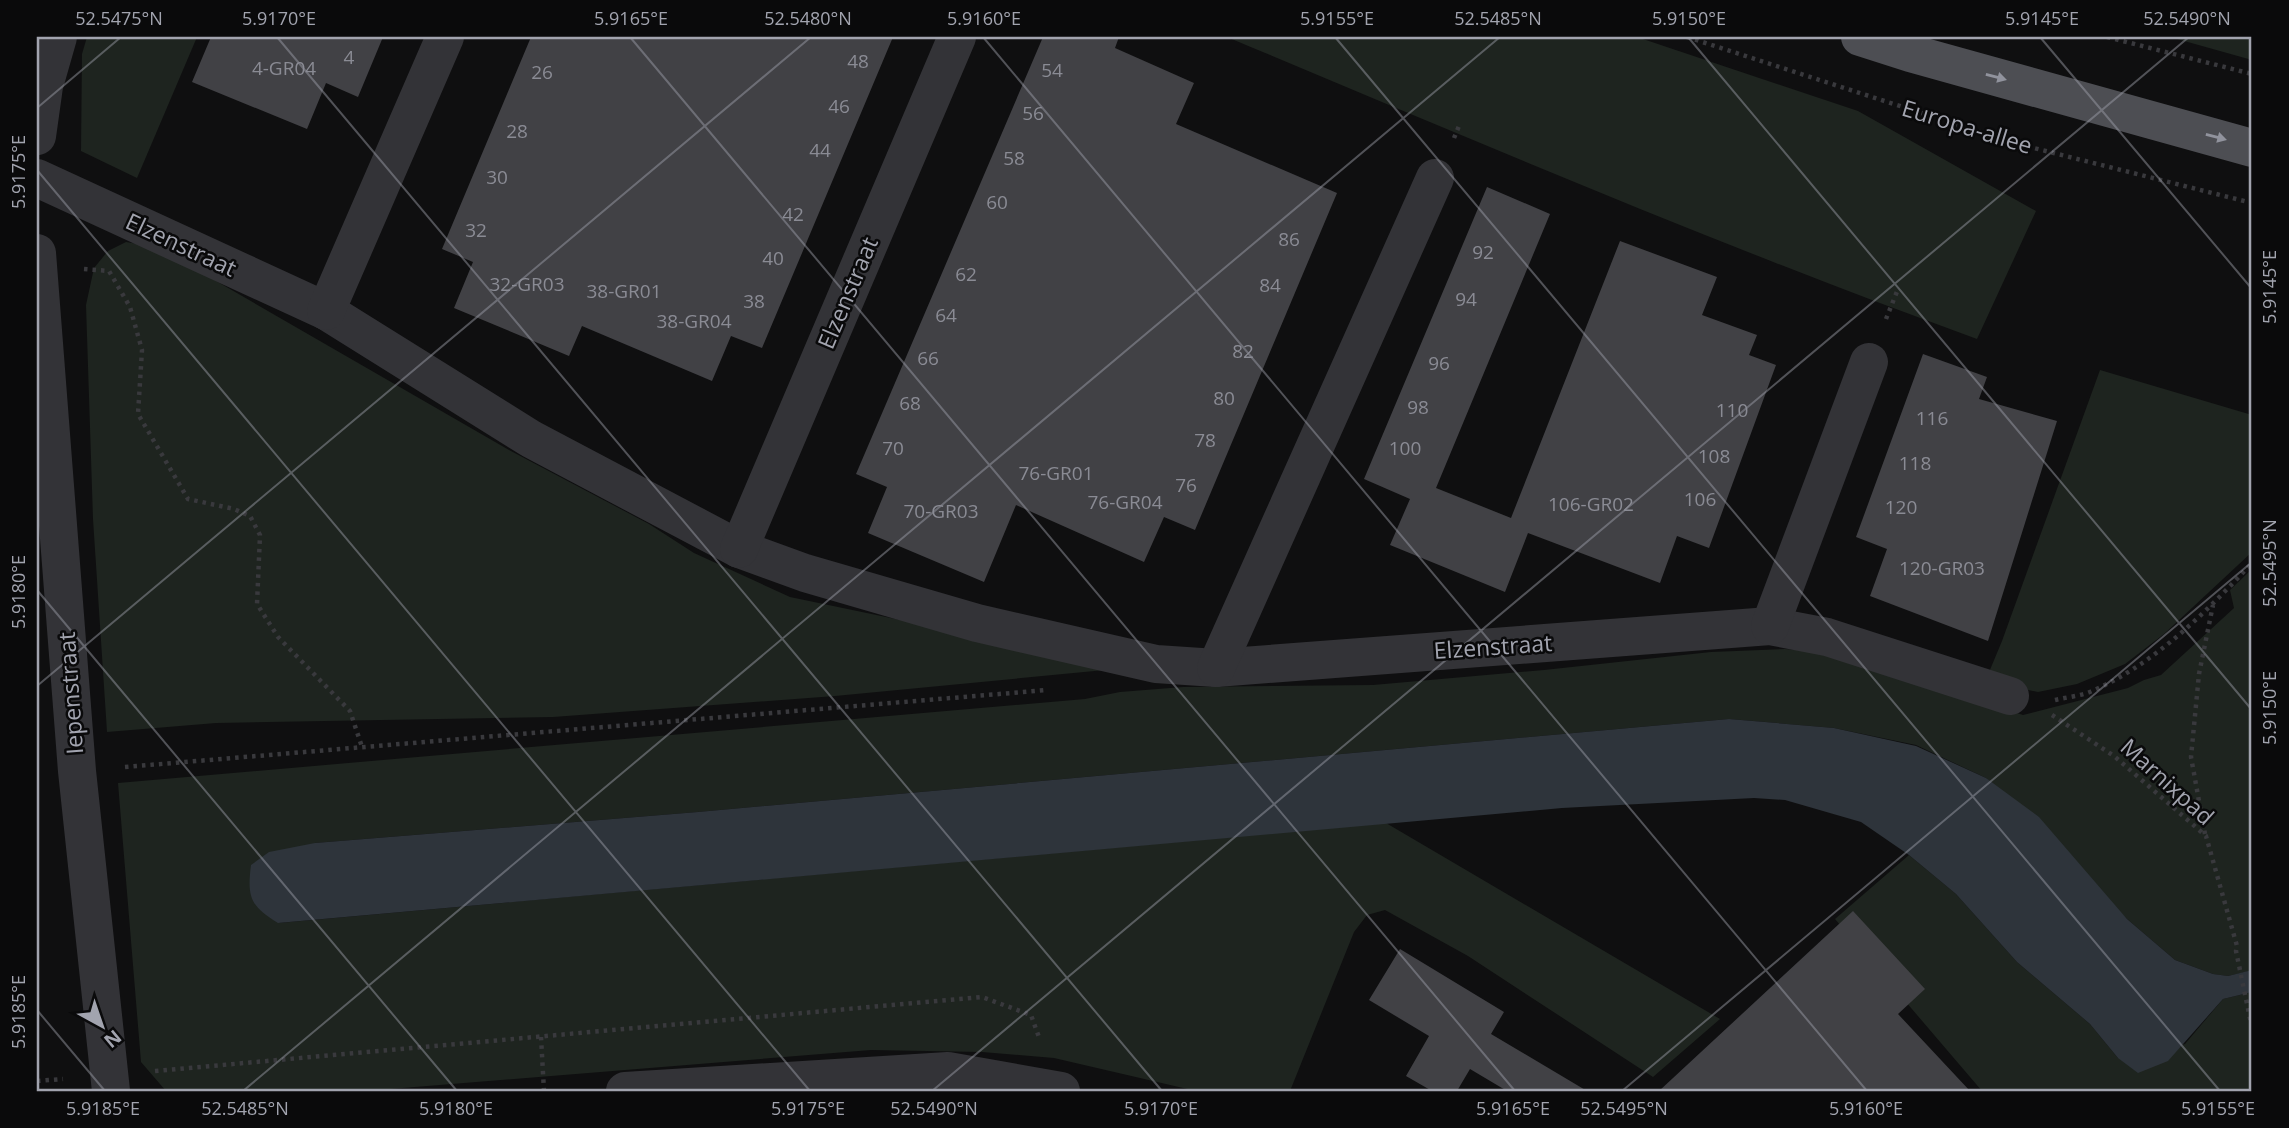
<svg xmlns="http://www.w3.org/2000/svg" width="2289" height="1128" viewBox="0 0 2289 1128" font-family="'Open Sans',sans-serif">
<style>
.green{fill:#1e241f}
.water{fill:#2e343b}
.building{fill:#414145}
.lines{fill:none;stroke-linecap:round;stroke-linejoin:round}
.path{stroke:#39393d;stroke-width:4.5;stroke-dasharray:3.5 5;stroke-linecap:butt}
.minor{stroke:#333337;stroke-width:38}
.major{stroke:#4d4e53;stroke-width:38}
.oneway{fill:#91939d}
.ticks{fill:none;stroke:#a2a4af;stroke-width:2;stroke-opacity:0.45}
.labels{text-anchor:middle;stroke-width:5;stroke-linejoin:round;paint-order:stroke}
.number-label{font-size:19px;fill:#8a8b94}
.street-label{font-size:23px;fill:#a2a4af;stroke:#0a0a0b}
.neatline{fill:none;stroke:#a2a4af;stroke-width:2.5}
.ticks-label{font-size:18px;text-anchor:middle;fill:#a2a4af}
</style>
<rect width="100%" height="100%" fill="#0f0f10"/>
<g class="green">
<polygon points="87,37 197,37 137,178 81,151 82,54"/>
<path d="M 1227,37 L 1637,37 L 1858,111 L 2036,211 L 1977,339 C 1723,247 1476,141 1227,37 Z"/>
<polygon points="2170,37 2252,37 2252,60"/>
<polygon points="126,242 157,247 509,450 649,524 694,553 790,597 934,627 1105,670 835,696 553,717 216,723 107,732 93,519 86,305 94,268 108,251"/>
<polygon points="2100,370 2252,415 2252,552 2164,634 2125,664 2077,684 2038,692 2010,686 1987,677 2002,641"/>
<polygon points="2252,569 2252,970 2250,971 2228,976 2213,974 2175,960 2127,919 1986,778 1916,745 1834,728 1729,719 698,812 315,843 279,923 1386,823 1720,1019 1653,1077 1468,956 1385,910 1367,915 1354,932 1290,1091 1196,1091 1054,1058 982,1052 871,1050 366,1091 166,1091 141,1062 118,783 1085,699 1120,692 1183,687 1373,685 1544,670 1711,652 1785,649 1836,653 2023,715 2128,688 2144,680 2161,675 2234,608 2230,590"/>
<polygon points="1909,855 1956,894 2017,962 2090,1024 2118,1058 2185,1044 2223,999 2252,992 2252,1091 1982,1091 1835,919"/>
</g>
<path class="water" d="M 1729,719 L 1834,728 L 1916,746 L 1986,778 L 2039,817 L 2127,919 L 2175,960 L 2213,974 L 2228,976 L 2252,970 L 2252,992 L 2223,999 L 2168,1061 L 2138,1073 L 2118,1058 L 2090,1024 L 2017,962 L 1956,894 L 1909,855 L 1861,822 L 1785,800 L 1754,798 L 1562,808 L 278,923 C 250,906 247,897 251,865 L 269,852 L 315,843 L 698,812 Z"/>
<g class="building">
<polygon points="211,37 383,37 358,97 326,83 307,129 192,82"/>
<polygon points="531,37 893,37 762,348 731,336 712,381 582,326 569,356 454,308 473,262 442,249"/>
<polygon points="1043,37 1119,37 1115,48 1194,83 1176,124 1337,193 1195,530 1164,517 1144,562 1016,505 984,582 868,533 887,487 856,474"/>
<polygon points="1487,187 1550,214 1436,488 1511,518 1620,241 1717,277 1702,315 1757,335 1749,355 1776,365 1709,548 1677,536 1660,583 1528,533 1505,592 1390,545 1410,499 1364,479"/>
<polygon points="1923,354 1987,377 1979,399 2057,421 1988,641 1870,596 1887,549 1856,537"/>
<polygon points="1853,911 1925,989 1898,1014 1970,1091 1659,1091"/>
<polygon points="1400,949 1504,1012 1491,1034 1587,1091 1507,1091 1470,1069 1457,1091 1432,1091 1406,1076 1429,1036 1369,1000"/>
</g>
<g class="lines">
<g class="path">
<polyline points="1687,37 2014,143 2252,203"/>
<polyline points="2107,37 2252,74"/>
<polyline points="1454,138 1459,126"/>
<polyline points="84,269 109,271 130,307 142,350 138,414 188,499 234,509 250,516 260,535 257,604 278,637 350,711 362,747"/>
<polyline points="1886,319 1898,289"/>
<path d="M 2055,700 C 2067,697 2081,696 2092,691 C 2155,664 2206,612 2252,563"/>
<polyline points="2052,715 2114,756 2206,836 2237,946 2236,951 2252,1028"/>
<polyline points="125,767 1047,690"/>
<polyline points="2205,834 2191,757 2199,674 2213,605"/>
<polyline points="541,1037 544,1091"/>
<polyline points="155,1071 982,997 1031,1015 1040,1040"/>
<polyline points="37,1081 63,1079"/>
</g>
<g class="minor">
<polyline points="37,136 44,86 58,37"/>
<polyline points="37,178 326,311 531,439 739,549 805,573 977,623 1156,664 1216,668 1770,626 1827,637 2010,696"/>
<polyline points="37,253 77,771 111,1091"/>
<polyline points="326,311 445,37"/>
<polyline points="739,549 957,37"/>
<polyline points="1770,626 1869,362"/>
<polyline points="1216,668 1435,178"/>
<polyline points="625,1091 948,1071 1061,1091"/>
</g>
<polyline class="major" points="1860,37 1910,53 2252,148"/>
</g>
<defs><path id="oneway-solid" d="M-6-.8H1V-3.2L6.5 0L1 3.2V.8H-6Z" transform="scale(1.75)"/></defs>
<g class="oneway">
<use href="#oneway-solid" transform="translate(1996 77) rotate(15)"/>
<use href="#oneway-solid" transform="translate(2216 137) rotate(15)"/>
</g>
<path class="ticks" d="M 277,37 L 1162,1091M 630,37 L 1515,1091M 983,37 L 1867,1091M 1335,37 L 2220,1091M 1688,37 L 2252,710M 2040,37 L 2252,289M 37,108 L 121,37M 37,170 L 810,1091M 37,590 L 457,1091M 37,686 L 811,37M 37,1010 L 105,1091M 243,1091 L 1500,37M 932,1091 L 2189,37M 1622,1091 L 2252,562"/>
<g class="labels">
<g class="number-label">
<text x="349" y="64">4</text>
<text x="858" y="68">48</text>
<text x="284" y="75">4-GR04</text>
<text x="1052" y="77">54</text>
<text x="542" y="79">26</text>
<text x="839" y="113">46</text>
<text x="1033" y="120">56</text>
<text x="517" y="138">28</text>
<text x="820" y="157">44</text>
<text x="1014" y="165">58</text>
<text x="497" y="184">30</text>
<text x="997" y="209">60</text>
<text x="793" y="221">42</text>
<text x="476" y="237">32</text>
<text x="1289" y="246">86</text>
<text x="1483" y="259">92</text>
<text x="773" y="265">40</text>
<text x="966" y="281">62</text>
<text x="527" y="291">32-GR03</text>
<text x="1270" y="292">84</text>
<text x="624" y="298">38-GR01</text>
<text x="1466" y="306">94</text>
<text x="754" y="308">38</text>
<text x="946" y="322">64</text>
<text x="694" y="328">38-GR04</text>
<text x="1243" y="358">82</text>
<text x="928" y="365">66</text>
<text x="1439" y="370">96</text>
<text x="1224" y="405">80</text>
<text x="910" y="410">68</text>
<text x="1418" y="414">98</text>
<text x="1732" y="417">110</text>
<text x="1932" y="425">116</text>
<text x="1205" y="447">78</text>
<text x="893" y="455">70</text>
<text x="1405" y="455">100</text>
<text x="1714" y="463">108</text>
<text x="1915" y="470">118</text>
<text x="1056" y="480">76-GR01</text>
<text x="1186" y="492">76</text>
<text x="1700" y="506">106</text>
<text x="1125" y="509">76-GR04</text>
<text x="1591" y="511">106-GR02</text>
<text x="1901" y="514">120</text>
<text x="941" y="518">70-GR03</text>
<text x="1942" y="575">120-GR03</text>
</g>
<g class="street-label">
<text transform="translate(1967 127) rotate(17)" y="8">Europa-allee</text>
<text transform="translate(181 245) rotate(25)" y="8">Elzenstraat</text>
<text transform="translate(848 293) rotate(-67)" y="8">Elzenstraat</text>
<text transform="translate(1493 647) rotate(-4)" y="8">Elzenstraat</text>
<text transform="translate(71 693) rotate(-94)" y="8">Iepenstraat</text>
<text transform="translate(2167 782) rotate(42)" y="8">Marnixpad</text>
</g>
</g>
<rect width="2289" height="1128" fill="none" stroke="#0a0a0b" stroke-width="77"/>
<g transform="translate(102 1026) rotate(140)" stroke="#0a0a0b" stroke-width="5" paint-order="stroke">
<path d="M0-5L12 26L0 18L-12 26Z" fill="#a2a4af"/>
<text y="-10" font-size="19" font-weight="bold" text-anchor="middle" fill="#a2a4af">N</text>
</g>
<rect x="38" y="38" width="2212" height="1052" class="neatline"/>
<g class="ticks-label">
<text x="119" y="25">52.5475°N</text>
<text x="279" y="25">5.9170°E</text>
<text x="631" y="25">5.9165°E</text>
<text x="808" y="25">52.5480°N</text>
<text x="984" y="25">5.9160°E</text>
<text x="1337" y="25">5.9155°E</text>
<text x="1498" y="25">52.5485°N</text>
<text x="1689" y="25">5.9150°E</text>
<text x="2042" y="25">5.9145°E</text>
<text x="2187" y="25">52.5490°N</text>
<text transform="translate(19 172) rotate(-90)" y="6">5.9175°E</text>
<text transform="translate(2270 287) rotate(-90)" y="6">5.9145°E</text>
<text transform="translate(2270 563) rotate(-90)" y="6">52.5495°N</text>
<text transform="translate(19 592) rotate(-90)" y="6">5.9180°E</text>
<text transform="translate(2270 708) rotate(-90)" y="6">5.9150°E</text>
<text transform="translate(19 1012) rotate(-90)" y="6">5.9185°E</text>
<text x="103" y="1115">5.9185°E</text>
<text x="245" y="1115">52.5485°N</text>
<text x="456" y="1115">5.9180°E</text>
<text x="808" y="1115">5.9175°E</text>
<text x="934" y="1115">52.5490°N</text>
<text x="1161" y="1115">5.9170°E</text>
<text x="1513" y="1115">5.9165°E</text>
<text x="1624" y="1115">52.5495°N</text>
<text x="1866" y="1115">5.9160°E</text>
<text x="2218" y="1115">5.9155°E</text>
</g>
</svg>
